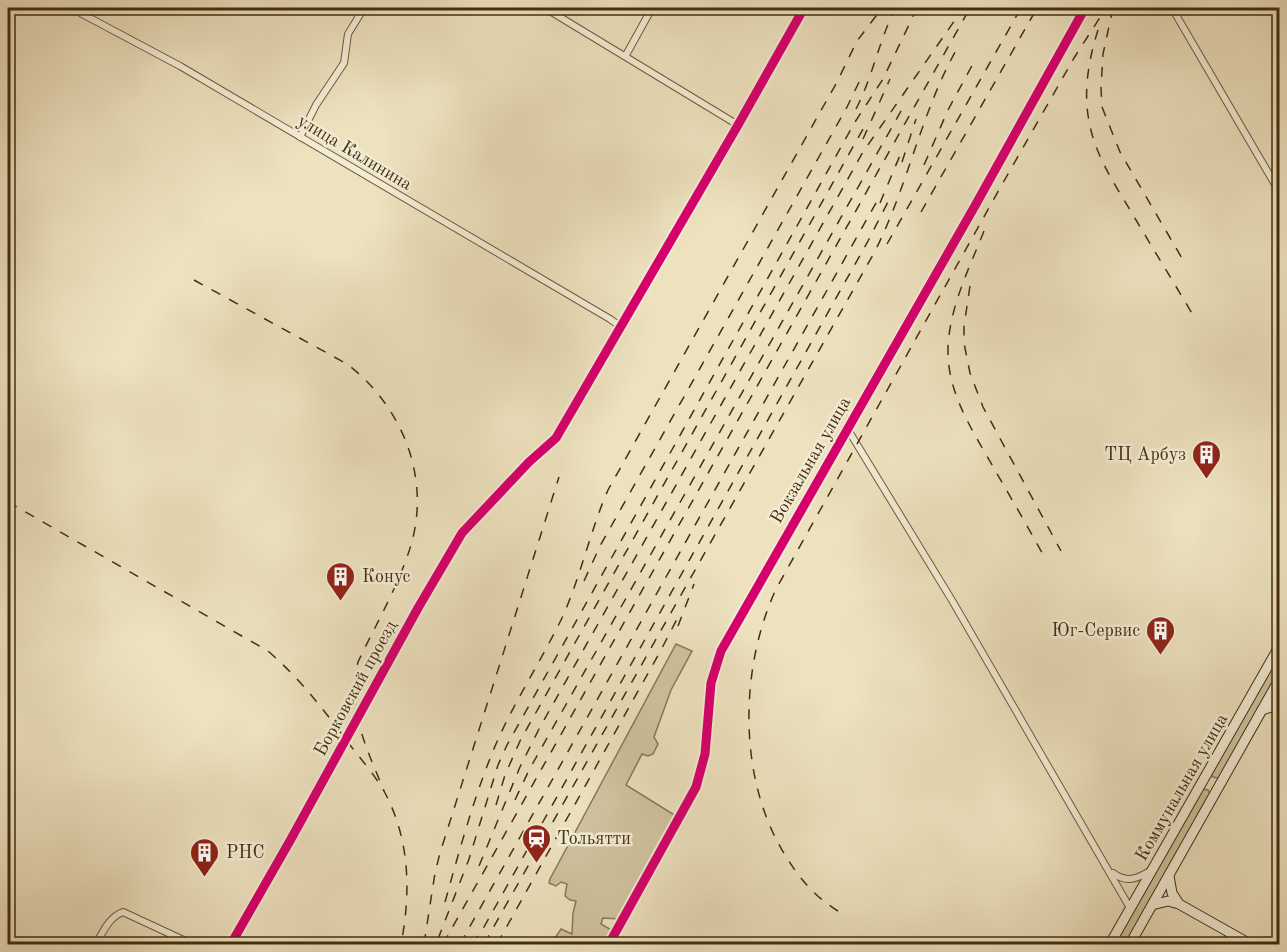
<svg xmlns="http://www.w3.org/2000/svg" width="1287" height="952" viewBox="0 0 1287 952" font-family="'Old Standard TT',serif">
<style>
.green{fill:#d0c3a0;stroke:#8a7858;stroke-width:1.5}
.lines{fill:none;stroke-linecap:round;stroke-linejoin:round}
.street-casing{stroke:#6e5b3b;stroke-width:8}
.secondary-casing{stroke:#432e0f;stroke-width:11}
.street{stroke:#f3ecd5;stroke-width:6}
.secondary{stroke:#f3ecd5;stroke-width:9}
.rail{stroke:#432e0f;stroke-width:1.5;stroke-dasharray:10 10;stroke-linecap:butt}
.cycleway-casing{stroke:#f3ecd5;stroke-width:13}
.cycleway{stroke:#d6006c;stroke-width:9}
.labels{text-anchor:middle;stroke-width:5;stroke-linejoin:round;paint-order:stroke}
.street-label{font-size:18px;fill:#432e0f;stroke:#f3ecd5}
.poi-label{font-size:18px;fill:#432e0f;stroke:#f3ecd5;text-anchor:start}
</style>
<rect width="100%" height="100%" fill="#ede1be"/>
<filter id="stains"><feTurbulence type="fractalNoise" baseFrequency=".00333" numOctaves="4"/><feColorMatrix values="0 0 0 0 .2 0 0 0 0 .09 0 0 0 0 .02 0 0 0 .5 -.17"/></filter>
<radialGradient id="worn" r=".72"><stop offset=".6" stop-color="#630" stop-opacity="0"/><stop offset="1" stop-color="#630" stop-opacity=".3"/></radialGradient>
<g class="green">
<polygon points="676,644 692,651 671,690 654,737 658,744 653,754 648,756 642,754 626,785 676,816 619,919 603,918 601,924 613,931 606,944 551,944 561,929 572,934 573,913 576,901 570,900 565,896 567,884 561,882 556,886 549,883 550,879"/>
<polygon points="1279,651 1279,672 1221,776 1218,778 1213,777 1211,774"/>
<polygon points="1203,789 1208,790 1210,794 1127,944 1115,944"/>
</g>
<g class="lines">
<defs>
<g id="street">
<polyline points="71,8 180,66 610,319 621,327"/>
<polyline points="545,8 738,125"/>
<polyline points="1172,8 1280,193"/>
<polyline points="626,55 652,8"/>
<polyline points="300,137 316,105 344,63 348,34 364,8"/>
<polyline points="847,428 953,602 1130,908"/>
<path d="M 1113,873 C 1126,883 1137,879 1150,871"/>
<path d="M 96,944 C 103,932 109,917 123,912 L 192,944"/>
<polyline points="231,944 291,839 418,608 462,533 529,462 556,438 738,125 804,8"/>
<polyline points="609,944 696,787 705,754 711,683 721,651 976,204 1085,8"/>
</g>
<g id="secondary">
<polyline points="1262,710 1280,704"/>
<polyline points="1169,876 1172,893 1179,904"/>
<polyline points="1152,905 1168,901 1179,904 1250,944"/>
<polyline points="1110,944 1280,645"/>
<polyline points="1130,944 1280,678"/>
</g>
</defs>
<use href="#street" class="street-casing"/>
<use href="#secondary" class="secondary-casing"/>
<use href="#street" class="street"/>
<use href="#secondary" class="secondary"/>
<g class="rail">
<polyline points="1113,8 1103,54 1101,88 1102,107 1120,152 1183,260"/>
<path d="M 1098,30 C 1089,58 1083,91 1089,121 C 1095,157 1118,189 1136,220 C 1155,252 1174,283 1193,315"/>
<path d="M 856,109 C 872,78 878,45 893,13"/>
<polyline points="863,139 890,79"/>
<polyline points="902,162 916,119"/>
<polyline points="924,165 948,110 975,60"/>
<polyline points="880,203 901,153"/>
<polyline points="921,212 1037,8"/>
<path d="M 984,231 C 969,269 949,308 948,349 C 947,395 975,434 996,472 C 1013,501 1030,531 1046,560"/>
<polyline points="887,244 1021,8"/>
<path d="M 194,280 L 347,364 C 402,406 431,477 411,545 C 399,585 376,624 358,662 C 347,711 366,746 384,791"/>
<polyline points="970,286 964,326 964,343 970,373 983,407 1061,551"/>
<path d="M 8,502 L 268,651 C 298,677 320,705 344,737 C 357,755 374,773 385,793 C 410,840 411,893 401,944"/>
<polyline points="584,581 600,546 847,107 860,80"/>
<polyline points="678,626 694,584"/>
<polyline points="515,800 529,770 905,104"/>
<polyline points="496,805 505,775 520,741 863,129"/>
<polyline points="479,866 520,767 539,729 863,152 955,20"/>
<path d="M 445,902 C 459,852 473,800 493,751 C 512,705 540,663 562,618 C 581,576 590,531 608,490 L 837,82 L 857,41 L 882,8"/>
<path d="M 838,911 C 815,897 799,878 785,855 C 738,779 739,670 776,589 L 1004,181 L 1074,58 L 1106,8"/>
<polyline points="438,939 469,859 498,765 507,745 855,122 883,79 917,8"/>
<polyline points="424,944 435,873 440,853 559,477"/>
<polyline points="443,944 970,8"/>
<polyline points="460,944 881,194"/>
<polyline points="472,944 484,927 868,241 891,196"/>
<path d="M 484,944 L 874,253 C 908,187 921,111 958,47"/>
<polyline points="497,944 661,650 678,617"/>
</g>
<defs>
<g id="cycleway">
<polyline points="231,944 291,839 418,608 462,533 529,462 556,438 738,125 804,8"/>
<polyline points="609,944 696,787 705,754 711,683 721,651 976,204 1085,8"/>
</g>
</defs>
<use href="#cycleway" class="cycleway-casing"/>
<use href="#cycleway" class="cycleway"/>
</g>
<defs>
<symbol id="building-pin" viewBox="-11 -11 22 30"><path d="M0 17L-7.5 6A9.5 9.5 0 1 1 7.5 6Z" fill="#8f2418" stroke="#f3ecd5"/><path d="M-4-6H4V6H1V3H-1V6H-4ZM-2.5-4.3h1.7v1.8h-1.7ZM.8-4.3h1.7v1.8H.8ZM-2.5-1h1.7V.8h-1.7ZM.8-1h1.7V.8H.8Z" fill="#fff"/></symbol>
<symbol id="station-pin" viewBox="-11 -11 22 30"><path d="M0 17L-7.5 6A9.5 9.5 0 1 1 7.5 6Z" fill="#8f2418" stroke="#f3ecd5"/><path d="M-3-6H3Q5-6 5-4V2Q5 4 3 4L4.5 6H3L1.5 4h-3L-3 6H-4.5L-3 4Q-5 4-5 2V-4Q-5-6-3-6ZM-3.5-4v3h7v-3ZM-3.5 1v1.5H-2V1ZM2 1v1.5H3.5V1Z" fill="#fff"/></symbol>
</defs>
<g fill-rule="evenodd">
<use href="#building-pin" x="1190" y="438" width="33" height="45"/>
<use href="#building-pin" x="324" y="560" width="33" height="45"/>
<use href="#building-pin" x="1144" y="614" width="33" height="45"/>
<use href="#station-pin" x="520" y="822" width="33" height="45"/>
<use href="#building-pin" x="188" y="836" width="33" height="45"/>
</g>
<g class="labels">
<g class="street-label">
<text transform="translate(355 152) rotate(31)" y="6">улица Калинина</text>
<text transform="translate(810 460) rotate(-60)" y="6">Вокзальная улица</text>
<text transform="translate(355 688) rotate(-61)" y="6">Борковский проезд</text>
<text transform="translate(1181 787) rotate(-60)" y="6">Коммунальная улица</text>
</g>
<g class="poi-label">
<text x="1186" y="460" text-anchor="end">ТЦ Арбуз</text>
<text x="362" y="582">Конус</text>
<text x="1140" y="636" text-anchor="end">Юг-Сервис</text>
<text x="557" y="844">Тольятти</text>
<text x="226" y="858">РНС</text>
</g>
</g>
<rect width="1287" height="952" fill="none" stroke="#ede1be" stroke-width="30"/>
<rect x="9" y="9" width="1269" height="934" fill="none" stroke="#432e0f" stroke-width="3"/>
<rect x="15" y="15" width="1257" height="922" fill="none" stroke="#432e0f" stroke-width="1.5"/>
<rect width="100%" height="100%" filter="url(#stains)"/>
<rect width="100%" height="100%" fill="url(#worn)"/>
</svg>
